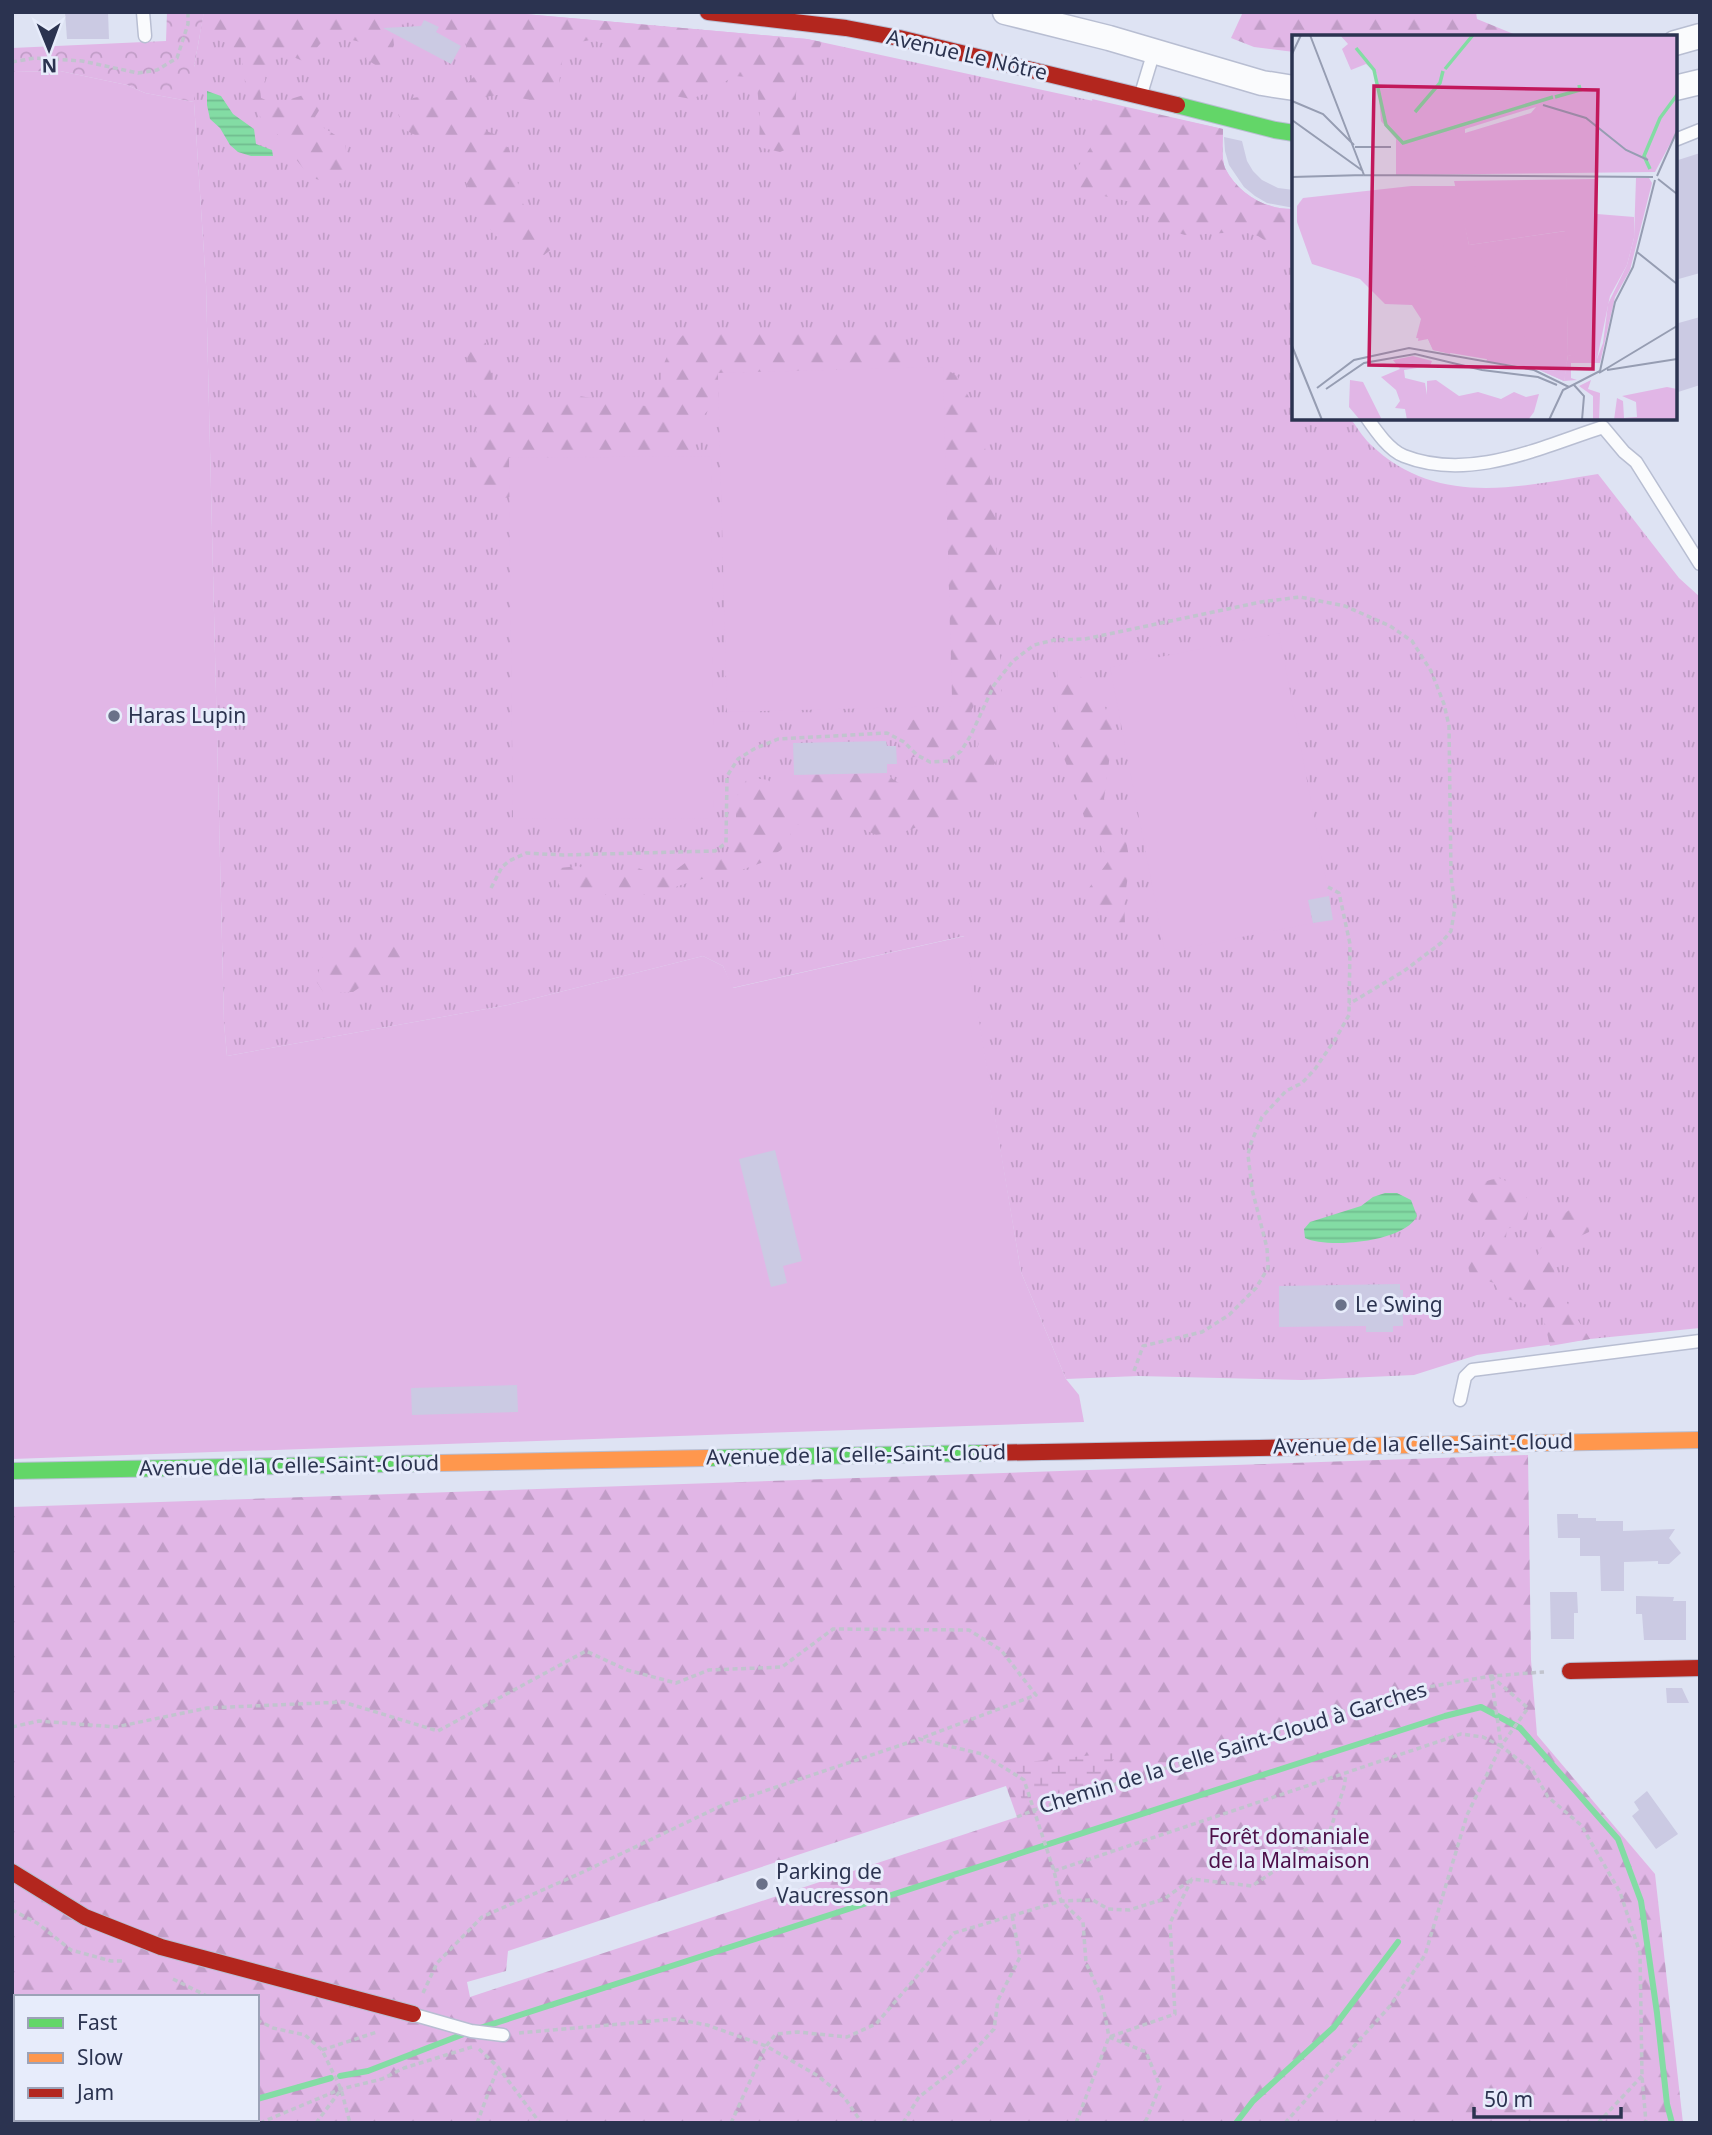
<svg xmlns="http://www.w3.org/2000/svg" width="1712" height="2135" viewBox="0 0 1712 2135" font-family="'Noto Sans',sans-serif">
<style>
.grass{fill:url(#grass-tufts)}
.forest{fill:url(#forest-firs);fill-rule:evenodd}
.wetland{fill:url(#wetland-marsh)}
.park{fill:url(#park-crowns)}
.pitch{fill:#e1b6e6}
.water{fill:url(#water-rules)}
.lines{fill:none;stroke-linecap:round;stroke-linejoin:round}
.stream{stroke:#83dca4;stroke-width:6}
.building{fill:#cbcae3}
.lane-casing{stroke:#b8bed2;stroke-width:15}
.street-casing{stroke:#b8bed2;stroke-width:27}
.fast-casing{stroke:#b8bed2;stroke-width:18}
.slow-casing{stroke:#b8bed2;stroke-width:18}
.jam-casing{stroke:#b8bed2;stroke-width:18}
.path{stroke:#c1c4ce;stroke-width:3.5;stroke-dasharray:5 3.5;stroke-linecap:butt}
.lane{stroke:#fafbfd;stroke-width:12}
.street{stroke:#fafbfd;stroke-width:24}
.fast{stroke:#63d668;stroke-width:16}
.slow{stroke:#ff974d;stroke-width:16}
.jam{stroke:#b3261e;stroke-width:16}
.poi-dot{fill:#6a7189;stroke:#e7ecfb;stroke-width:2.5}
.labels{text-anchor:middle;stroke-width:6;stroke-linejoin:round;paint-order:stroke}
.street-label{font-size:21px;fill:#2b3350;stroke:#e7ecfb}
.poi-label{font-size:21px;fill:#2b3350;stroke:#e7ecfb;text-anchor:start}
.park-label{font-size:21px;fill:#4e104a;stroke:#e7ecfb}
.inset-river{fill:none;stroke:#83dca4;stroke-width:3.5}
.inset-road{fill:none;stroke:#969db2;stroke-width:2}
.view{fill:#c2185b;fill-opacity:0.15;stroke:#c2185b;stroke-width:3.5}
.inset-edge{fill:none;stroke:#2b3350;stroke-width:3.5}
</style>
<defs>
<pattern id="grass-tufts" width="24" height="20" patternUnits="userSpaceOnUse" patternTransform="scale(1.75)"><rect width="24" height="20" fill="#e1b6e6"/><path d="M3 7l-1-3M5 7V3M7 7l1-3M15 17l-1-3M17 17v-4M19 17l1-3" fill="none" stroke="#c19dc7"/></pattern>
<pattern id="forest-firs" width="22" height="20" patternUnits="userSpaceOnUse" patternTransform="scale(1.75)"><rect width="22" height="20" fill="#e1b6e6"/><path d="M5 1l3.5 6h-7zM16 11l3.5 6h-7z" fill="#c19dc7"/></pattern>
<pattern id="wetland-marsh" width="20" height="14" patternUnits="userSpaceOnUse" patternTransform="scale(1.75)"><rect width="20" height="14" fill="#e1b6e6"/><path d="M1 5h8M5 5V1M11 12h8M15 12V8" fill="none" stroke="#c19dc7"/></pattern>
<pattern id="park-crowns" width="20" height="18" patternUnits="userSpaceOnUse" patternTransform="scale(1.75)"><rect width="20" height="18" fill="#e1b6e6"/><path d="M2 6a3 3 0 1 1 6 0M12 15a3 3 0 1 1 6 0" fill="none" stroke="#c19dc7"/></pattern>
<pattern id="water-rules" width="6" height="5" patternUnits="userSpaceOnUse" patternTransform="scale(1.75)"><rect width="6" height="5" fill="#83dca4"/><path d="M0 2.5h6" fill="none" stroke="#71bd8f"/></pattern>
</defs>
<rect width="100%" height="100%" fill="#dee3f3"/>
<path class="grass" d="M 204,12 L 503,12 L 807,39 L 1223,129 C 1223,140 1221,158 1225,168 C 1238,194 1266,210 1294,209 L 1294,418 L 1350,418 C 1357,427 1362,436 1370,444 C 1437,508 1517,487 1598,474 L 1679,578 L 1700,597 L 1700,1328 L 1590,1339 L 1477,1355 L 1414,1375 L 1302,1380 L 1138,1376 L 1066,1379 L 1021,1272 L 964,936 L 732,988 L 723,966 L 703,956 L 508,1005 L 227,1056 L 224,1023 L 206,284 L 194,102 L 194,67 Z"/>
<g class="forest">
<path d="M 204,12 L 390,12 L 394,45 L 388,61 L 377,66 L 366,59 L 369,55 L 368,48 C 355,35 341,42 325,38 L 305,62 L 275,49 L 267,57 L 265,81 L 260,88 L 261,98 C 277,105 293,99 308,93 L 320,109 L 315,117 L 324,128 L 345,141 L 348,171 L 344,183 L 333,184 L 316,179 L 303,168 L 295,158 L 286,140 L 266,127 L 246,91 L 242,56 L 230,44 L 200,35 Z"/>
<path d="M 405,12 L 503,12 L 807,39 L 822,42 C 817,56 809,64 801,76 C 791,92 798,125 802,143 L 780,152 L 759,147 L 760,117 L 757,86 L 748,77 L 734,76 L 709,92 L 691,99 L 669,95 L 611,45 L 590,40 L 570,44 L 563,56 L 558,90 L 545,100 L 530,100 L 502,94 L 480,98 L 483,130 L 500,136 L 514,159 L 520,197 L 530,218 L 547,227 L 560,243 L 544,255 L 508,246 L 495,235 L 483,220 L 451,149 L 441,141 L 419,137 L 405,130 L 398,114 L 413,98 L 461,89 L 476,75 L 475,59 L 465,43 L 417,21 Z"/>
<polygon points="1243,12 1476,12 1477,19 1521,37 1294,37 1294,52 1254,47 1231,38"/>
<path d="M 1092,99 L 1223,129 C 1223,140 1221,158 1225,168 C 1238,194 1266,210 1294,209 L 1294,246 L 1269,243 L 1258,236 L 1243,232 L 1185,235 L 1164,229 L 1148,213 L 1131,202 L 1077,190 L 1072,185 L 1076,170 L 1097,137 Z"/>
<path d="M 730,330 L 798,330 L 873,334 L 898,340 L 910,352 L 905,368 L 718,373 L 719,402 C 698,414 694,435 687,456 L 510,458 L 510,497 L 494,500 L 481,495 L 472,477 L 470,456 L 478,426 L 475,399 L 465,346 L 468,337 L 486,343 L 495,399 L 512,405 L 572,395 L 646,406 L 661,391 L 663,366 L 671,347 L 686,332 Z"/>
<path d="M 943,367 L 957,376 L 980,417 L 995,509 L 1003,747 L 978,797 L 952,815 L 906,831 L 876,835 L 854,825 L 834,821 L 814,821 L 796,825 L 781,850 L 761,863 L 730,874 L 697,880 L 678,886 L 660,895 L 583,895 L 561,889 L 556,878 L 559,868 L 579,866 C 597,880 615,882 631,865 L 648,872 L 658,879 L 677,869 L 689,860 L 719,856 L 732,850 L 736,831 L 736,798 L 748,777 L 768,780 L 776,787 L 787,784 L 794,775 L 887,773 C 909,802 961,783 975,754 C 983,738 981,717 980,700 L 976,702 L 947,754 L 942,756 L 926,752 L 897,764 L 899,724 L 909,718 C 931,725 941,730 952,706 Z"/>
<polygon points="1076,667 1090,695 1105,707 1113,732 1104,799 1111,820 1126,840 1130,863 1124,902 1125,923 1116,927 1105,912 1091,903 1089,888 1109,860 1085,820 1070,773 1057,741 1058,668"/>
<polygon points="347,943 405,943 399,961 387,977 368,982 353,992 324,993 316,981 323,957"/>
<path d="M 1499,1178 C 1522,1187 1534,1195 1526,1222 L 1507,1229 L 1506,1237 L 1512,1255 L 1525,1262 L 1537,1257 L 1554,1221 L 1579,1203 L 1592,1214 L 1589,1232 L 1559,1246 L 1554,1263 L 1555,1284 L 1590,1339 L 1550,1346 L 1543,1315 L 1523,1303 L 1503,1298 L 1494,1283 L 1470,1275 L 1467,1261 L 1472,1249 L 1485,1234 L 1484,1212 L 1468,1200 C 1476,1184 1483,1181 1499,1178 Z"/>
<path d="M 1528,1455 L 1531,1660 L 1537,1735 L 1655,1874 L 1683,2123 L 12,2123 L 12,1507 ZM 1006,1786 L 1017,1817 L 470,1997 L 467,1982 L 506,1971 L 508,1951 ZM 16,1997 L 257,1997 L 257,2119 L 16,2119 Z"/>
</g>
<polygon class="wetland" points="1121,1752 1091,1784 1023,1803 1010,1764"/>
<polygon class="park" points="167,12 204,12 194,67 194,102 145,93 127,85 60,71 12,72 12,48 166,41"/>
<g class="pitch">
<polygon points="60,71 127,85 145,93 194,102 206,284 224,1023 227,1056 508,1005 703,956 723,966 733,988 965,936 1021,1272 1066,1379 1079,1395 1084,1422 12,1459 12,72"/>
<polygon points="943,367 952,706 727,712 718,373"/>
<polygon points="711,456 714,818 513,819 509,458"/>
<polygon points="1279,633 1329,896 1308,900 1313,923 1165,952 1110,667"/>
</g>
<g class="water">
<polygon points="207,91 221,96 233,114 254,129 256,144 272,150 273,156 251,156 238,152 230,145 220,128 210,119 207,105"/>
<path d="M 1385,1193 L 1397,1193 L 1411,1200 L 1417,1216 C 1405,1242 1328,1249 1305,1238 L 1304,1229 L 1310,1222 L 1361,1206 L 1373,1197 Z"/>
</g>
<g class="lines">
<g class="stream">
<polyline points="480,2028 1445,1716 1481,1707 1520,1728 1618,1839 1641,1901 1657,2013 1667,2104 1672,2123"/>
<polyline points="340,2076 368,2071 469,2032"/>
<polyline points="257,2099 331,2078"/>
<polyline points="170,2123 183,2119"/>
<polyline points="1236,2123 1253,2101 1334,2027 1398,1942"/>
</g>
</g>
<g class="building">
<polygon points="65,12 108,12 109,39 67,39"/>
<polygon points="424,20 439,27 436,32 461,46 451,64 383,28 421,26"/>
<polygon points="1224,137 1242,141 1247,161 1253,171 1262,180 1278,188 1294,190 1294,208 1267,203 1255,196 1244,187 1229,165 1225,151"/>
<polygon points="1700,153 1700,273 1675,280 1675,161"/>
<polygon points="1700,317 1700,385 1675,393 1675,324"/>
<polygon points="886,741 887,746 896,746 897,764 887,764 887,773 794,775 793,743"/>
<polygon points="1329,896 1333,920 1313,923 1308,900"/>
<polygon points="775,1150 802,1261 783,1266 787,1283 771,1287 739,1159"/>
<polygon points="1400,1284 1400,1290 1403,1290 1403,1326 1393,1326 1393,1332 1366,1332 1366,1326 1279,1327 1279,1286"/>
<polygon points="517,1385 518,1412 412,1415 411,1388"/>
<polygon points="1557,1514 1578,1514 1578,1518 1596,1518 1596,1521 1623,1521 1623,1531 1675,1529 1669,1538 1681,1553 1669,1564 1658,1564 1658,1561 1624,1562 1624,1591 1601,1591 1600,1556 1580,1556 1580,1538 1558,1538"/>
<polygon points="1550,1592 1577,1592 1578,1613 1574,1613 1574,1639 1551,1639"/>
<polygon points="1636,1596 1674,1597 1673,1601 1686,1601 1686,1640 1644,1640 1642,1614 1636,1614"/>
<polygon points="1666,1688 1682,1688 1689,1703 1667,1703"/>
<polygon points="1647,1791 1678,1834 1656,1849 1632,1816 1639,1810 1634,1802"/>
</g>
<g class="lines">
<defs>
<g id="lane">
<polyline points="143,12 145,36"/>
<polyline points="1141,94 1154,51"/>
<polyline points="1675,140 1700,130"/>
<path d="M 1367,418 C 1376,431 1389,450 1404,456 C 1470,482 1541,447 1603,427 L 1624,452 L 1636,462 L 1700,564"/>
<polyline points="1460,1400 1465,1377 1472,1370 1700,1341"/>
<polyline points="415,2015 471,2031 503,2035"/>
</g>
<g id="street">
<polyline points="1005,12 1109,38 1262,83 1294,88"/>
<polyline points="1675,43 1700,36"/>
<polyline points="1675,88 1700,82"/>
</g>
<g id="fast">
<polyline points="1177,105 1275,130 1294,133"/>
<polyline points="707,1458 984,1453"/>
<polyline points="12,1471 439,1463"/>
</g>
<g id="slow">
<polyline points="1308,1447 1700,1440"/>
<polyline points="439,1463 707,1458"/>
</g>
<g id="jam">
<polyline points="708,12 846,28 899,38 1177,105"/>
<polyline points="984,1453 1308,1447"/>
<polyline points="1570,1671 1700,1668"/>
<polyline points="12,1872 85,1917 161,1947 413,2014"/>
</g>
</defs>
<use href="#lane" class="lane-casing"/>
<use href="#street" class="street-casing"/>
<use href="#fast" class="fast-casing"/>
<use href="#slow" class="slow-casing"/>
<use href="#jam" class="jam-casing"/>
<g class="path">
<polyline points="12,62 35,58 82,61 138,73 157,70 177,58 188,24 188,12"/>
<polyline points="491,888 502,867 509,861 526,853 563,855 715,851 726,843 727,776 738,759 754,749 778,739 887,733 904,742 917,755 930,762 948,761 961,751 971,735 994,685 1013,661 1034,645 1054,640 1085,639 1261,602 1300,597 1345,606 1390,626 1412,641 1431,671 1444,704 1449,726 1451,875 1455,907 1451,931 1441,943 1404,971 1349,1004"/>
<polyline points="1134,1371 1143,1346 1202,1332 1229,1315 1256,1288 1268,1268 1267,1248 1252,1189 1248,1155 1251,1143 1262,1117 1286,1091 1302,1083 1315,1069 1336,1038 1349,1015 1350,944 1339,893 1328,887"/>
<polyline points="1491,1676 1528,1708 1501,1746 1533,1771 1548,1797 1581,1825 1620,1892 1640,1953 1642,2076 1646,2123"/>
<polyline points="1491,1676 1501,1744"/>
<polyline points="12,1727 39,1721 116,1727 207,1708 343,1702 438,1731 586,1651 627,1670 676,1683 709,1670 782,1667 833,1629 969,1630 1001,1650 1036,1695 919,1739"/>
<polyline points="1017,1817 1034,1810 1411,1690 1491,1676 1544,1672"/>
<polyline points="1054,1871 1461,1734 1483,1737 1501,1746"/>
<polyline points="12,1910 37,1923 71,1950 111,1961 124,1961"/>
<polyline points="173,1979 209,1997"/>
<polyline points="423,1993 437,1963 482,1917 583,1872 723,1805 919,1739 982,1754 1024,1780 1054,1871 1061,1901 1083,1922 1086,1963 1101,1995 1109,2037 1146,2052 1160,2086 1145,2123"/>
<polyline points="257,2020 273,2028 305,2035 322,2050 341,2089 350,2123"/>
<polyline points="519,2033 675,2019 707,2025 766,2046 818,2076 844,2097 862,2123"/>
<polyline points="479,2049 498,2067 540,2123"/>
<polyline points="322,2050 377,2032"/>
<polyline points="260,2123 341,2089 382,2079 404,2068 472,2047"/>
<polyline points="316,2123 340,2091"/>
<polyline points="477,2123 498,2067"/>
<polyline points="731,2123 766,2046 776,2034 798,2032 847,2037 876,2024 954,1933 1061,1901 1093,1900 1108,1909 1129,1910 1164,1899 1192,1879"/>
<polyline points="903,2123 919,2097 964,2062 994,2029 998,2000 1020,1957 1012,1915"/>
<polyline points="1076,2123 1109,2037 1175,2014 1170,1923 1192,1879 1252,1886 1329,1834 1344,1787 1346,1774"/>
<polyline points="1285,2123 1390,2006 1425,1955 1467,1815 1501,1746"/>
<polyline points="1598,2123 1642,2076"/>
</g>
<use href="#lane" class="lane"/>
<use href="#street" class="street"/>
<use href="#fast" class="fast"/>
<use href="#slow" class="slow"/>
<use href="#jam" class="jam"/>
</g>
<g class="poi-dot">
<circle cx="114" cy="716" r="7"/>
<circle cx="1341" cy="1305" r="7"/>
<circle cx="762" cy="1884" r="7"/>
</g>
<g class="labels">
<g class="street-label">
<text transform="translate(967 55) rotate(13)" y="7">Avenue Le Nôtre</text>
<text transform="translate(1423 1444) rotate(-1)" y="7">Avenue de la Celle-Saint-Cloud</text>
<text transform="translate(856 1455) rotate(-1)" y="7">Avenue de la Celle-Saint-Cloud</text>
<text transform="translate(289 1466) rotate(-1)" y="7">Avenue de la Celle-Saint-Cloud</text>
<text transform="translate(1233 1748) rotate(-17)" y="7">Chemin de la Celle Saint-Cloud à Garches</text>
</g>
<g class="poi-label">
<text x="128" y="723">Haras Lupin</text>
<text x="1355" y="1312">Le Swing</text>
<text x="776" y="1879">Parking de<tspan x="776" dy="24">Vaucresson</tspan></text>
</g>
<g class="park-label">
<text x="1289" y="1844">Forêt domaniale<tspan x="1289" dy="24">de la Malmaison</tspan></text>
</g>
</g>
<g transform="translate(1292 35)">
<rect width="385" height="385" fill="#dee3f3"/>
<path d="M 119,151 L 165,151 L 177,210 L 274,196 L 276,320 L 272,346 L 241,332 L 141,315 L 136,304 L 124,303 L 129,284 L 120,270 L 93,269 L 68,244 L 20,229 L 5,187 L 5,171 L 11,163 Z" fill="#e1b6e6"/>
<path d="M 48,0 L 385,0 L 385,96 L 363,137 L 104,140 L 104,104 L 89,86 L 85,39 L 74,29 L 59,35 L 50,14 L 56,9 ZM 244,72 L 239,78 L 173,98 L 173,94 ZM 217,216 L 230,218 L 207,221 L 205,231 L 176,232 L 175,240 L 185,232 L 178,240 L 178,284 L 172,265 L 175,228 ZM 235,268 L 240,271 L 240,289 L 235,280 L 217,280 L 212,289 L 183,286 L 208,284 L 212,273 L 235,273 ZM 127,299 L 161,307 L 158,319 L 141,315 L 136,304 L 126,306 ZM 230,300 L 248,316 L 239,325 L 249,333 L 252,325 L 266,326 L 267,321 L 261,321 L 256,309 L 266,317 L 275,329 L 272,346 L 241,332 L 194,327 L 199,313 L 203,322 L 214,320 L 224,328 L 230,320 L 238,320 ZM 121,321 L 140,326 L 138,331 L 112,335 L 113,343 L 133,348 L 135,360 L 135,346 L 144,345 L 167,361 L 186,357 L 209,364 L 222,357 L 234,362 L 247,359 L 242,377 L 236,385 L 115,385 L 113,374 L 103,373 L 108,366 L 104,355 L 89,342 L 108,334 L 101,325 ZM 58,345 L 71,347 L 90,385 L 68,385 L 57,372 ZM 375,352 L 385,354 L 385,385 L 307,385 L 322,385 L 325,363 L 331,366 L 332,383 L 345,382 L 344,367 L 330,361 Z" fill="#e1b6e6" fill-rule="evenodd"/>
<path d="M 344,143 L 357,143 L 360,148 L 338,235 L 323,262 L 308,328 L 279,328 L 279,343 L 285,345 L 272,346 L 276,320 L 305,324 L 311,308 L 316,269 L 335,230 L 342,203 ZM 299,345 L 296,354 L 308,358 L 307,385 L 301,385 L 301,361 L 287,351 Z" fill="#e1b6e6"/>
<path d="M 303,144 L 305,179 L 342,182 L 342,203 L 335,230 L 318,261 L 305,324 L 293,325 L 276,320 L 273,196 L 177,210 L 162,146 ZM 151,207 L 157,245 L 135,248 L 129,214 ZM 209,226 L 236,226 L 235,273 L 209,273 ZM 207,239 L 208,284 L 178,284 L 178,240 Z" fill="#e1b6e6"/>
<path class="inset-river" d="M 64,13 L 82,35 L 94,90 L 111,108 L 261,62M 153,34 L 181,0M 263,62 L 288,55 L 287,50M 123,77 L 148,48 L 151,36M 358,134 L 352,121 L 368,83 L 385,60"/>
<path class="inset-road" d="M 18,0 L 72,140M 0,19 L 9,0M 0,66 L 31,79 L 62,110M 251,70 L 294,83 L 334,115 L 356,125M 0,85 L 71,136M 63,112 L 99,112M 72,140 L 361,142M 365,141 L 385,96M 0,142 L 72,140M 366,144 L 385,159M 345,217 L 385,249M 0,311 L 30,385M 315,335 L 385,324M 307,338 L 385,291M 282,350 L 292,361 L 290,385M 25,353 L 62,325 L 117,313 L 242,335 L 277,352M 34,354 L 72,328 L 123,319 L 190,335 L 246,342 L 265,350M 257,385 L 271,355 L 308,336 L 323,267 L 341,232 L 363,145"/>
<path class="view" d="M 82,51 L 306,55 L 301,334 L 77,330 Z"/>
<rect width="385" height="385" class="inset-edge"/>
</g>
<rect width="1712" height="2135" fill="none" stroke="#2b3350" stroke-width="28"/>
<rect x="14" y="1995" width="245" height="126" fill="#e7ecfb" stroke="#9ca2b7" stroke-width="2"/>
<rect x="28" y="2018" width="35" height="10" fill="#63d668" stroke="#9ca2b7" stroke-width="2"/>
<text x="77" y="2030" font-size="21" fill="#2b3350">Fast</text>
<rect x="28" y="2053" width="35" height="10" fill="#ff974d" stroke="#9ca2b7" stroke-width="2"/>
<text x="77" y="2065" font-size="21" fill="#2b3350">Slow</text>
<rect x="28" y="2088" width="35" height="10" fill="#b3261e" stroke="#9ca2b7" stroke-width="2"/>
<text x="77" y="2100" font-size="21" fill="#2b3350">Jam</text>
<g transform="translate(49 49) rotate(179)" stroke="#e7ecfb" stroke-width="5" paint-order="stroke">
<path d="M0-5L12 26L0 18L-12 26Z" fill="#2b3350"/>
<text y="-10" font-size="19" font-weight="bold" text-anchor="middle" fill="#2b3350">N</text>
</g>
<path d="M1474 2107v10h147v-10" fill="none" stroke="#2b3350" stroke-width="3.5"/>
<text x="1484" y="2107" font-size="21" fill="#2b3350" stroke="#e7ecfb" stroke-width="5" paint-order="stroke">50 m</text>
</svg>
